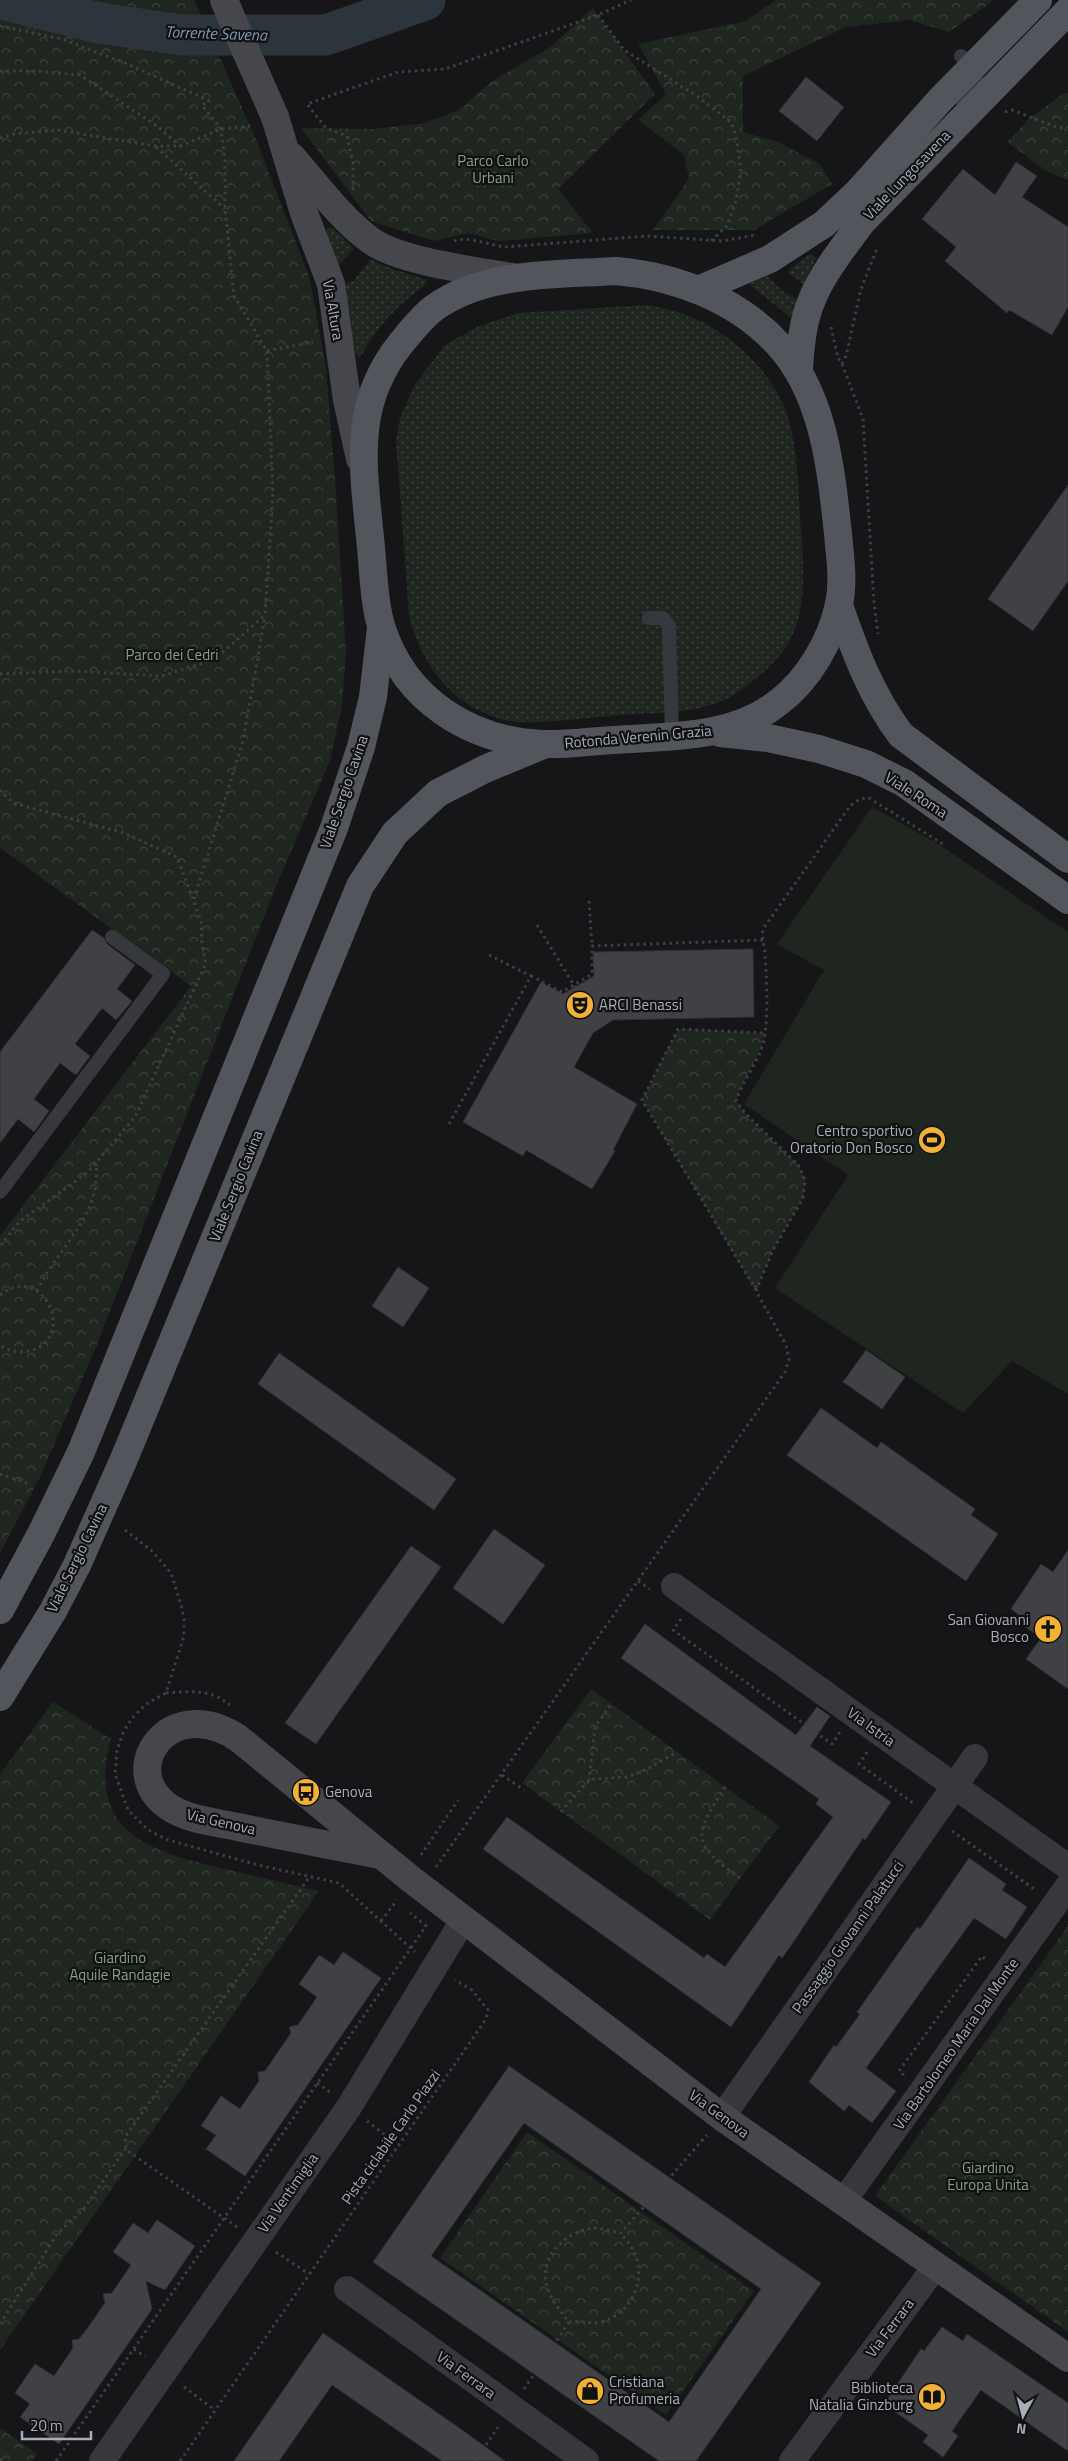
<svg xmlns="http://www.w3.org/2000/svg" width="1068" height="2461" viewBox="0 0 1068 2461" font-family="'Titillium Web',sans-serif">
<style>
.grass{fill:url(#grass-dots)}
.forest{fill:url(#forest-crowns)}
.pitch{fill:#1e261f}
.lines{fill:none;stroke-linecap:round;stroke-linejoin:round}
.river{stroke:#2c353c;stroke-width:41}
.building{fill:#404145;stroke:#303034;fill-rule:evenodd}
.path{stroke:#3d3f44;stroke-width:3;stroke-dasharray:2.5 4;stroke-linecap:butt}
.lane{stroke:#37383d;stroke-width:14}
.street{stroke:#37383d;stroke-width:26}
.secondary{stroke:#45474d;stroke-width:28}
.primary{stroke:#53555c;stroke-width:28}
.secondary-bridge{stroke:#45474d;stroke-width:28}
.labels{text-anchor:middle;stroke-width:4.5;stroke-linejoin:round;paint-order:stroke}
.park-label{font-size:15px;fill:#7fa381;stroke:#111113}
.street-label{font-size:15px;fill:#a8adb8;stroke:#111113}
.poi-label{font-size:15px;fill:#a8adb8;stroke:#111113;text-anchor:start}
.water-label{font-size:16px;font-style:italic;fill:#7f9bb3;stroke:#111113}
</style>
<defs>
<pattern id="grass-dots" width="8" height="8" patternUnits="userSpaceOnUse" patternTransform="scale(1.25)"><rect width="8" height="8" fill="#1e261f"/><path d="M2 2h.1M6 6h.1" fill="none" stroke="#3c433d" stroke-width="1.8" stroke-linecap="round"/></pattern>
<pattern id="forest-crowns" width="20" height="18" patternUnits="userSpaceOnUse" patternTransform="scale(1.25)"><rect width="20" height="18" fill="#1e261f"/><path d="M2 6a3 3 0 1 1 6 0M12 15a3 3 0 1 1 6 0" fill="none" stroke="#3c433d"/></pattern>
</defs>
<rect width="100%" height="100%" fill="#161618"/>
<g class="grass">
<polygon points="328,228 333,228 354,249 338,266 326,231"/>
<polygon points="812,254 816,259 803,284 787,272 808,255"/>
<path d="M 371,259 L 384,266 L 426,280 L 427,283 C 399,304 376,327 360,358 L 355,353 L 342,285 L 353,281 Z"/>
<polygon points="767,276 784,292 797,299 791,318 749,284"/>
<path d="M 646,305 C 658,307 670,309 681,313 C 722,327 762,361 781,400 C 799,437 798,491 801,531 C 804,570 808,615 784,650 C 773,666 741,693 723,701 C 688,715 647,712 610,716 C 577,718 542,725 509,721 C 499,720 485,713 476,709 C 439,689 419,654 409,615 L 396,440 L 400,418 L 415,384 L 445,345 L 479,326 L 519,313 Z"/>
</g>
<g class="forest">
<polygon points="0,0 194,0 256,139 310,279 326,369 336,492 346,653 342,705 330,761 274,891 94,1352 40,1477 0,1553 0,1236 191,986 0,848"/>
<polygon points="776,0 994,0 949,32 909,20 846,27 743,76 743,132 778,142 820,164 832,184 754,230 653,230 689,179 684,155 638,120 666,94 638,44 745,21"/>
<polygon points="593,8 655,94 558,189 593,233 498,241 469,233 434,241 371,221 301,128 374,129 425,123 459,110 491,82 552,46"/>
<polygon points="1064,93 1068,93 1068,180 1048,172 1007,142 1030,118"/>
<path d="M 678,1029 L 765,1033 C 760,1058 743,1077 736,1101 L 745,1113 L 799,1166 L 805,1180 L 803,1198 L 773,1250 L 756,1291 L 642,1100 Z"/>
<polygon points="591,1689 779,1826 710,1920 522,1783"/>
<path d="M 53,1702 L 111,1739 C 85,1834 152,1852 226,1869 C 257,1877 288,1884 319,1891 L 0,2350 L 0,1774 Z"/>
<polygon points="1068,1926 1068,2332 875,2196"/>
<polygon points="527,2132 754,2291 666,2415 440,2258"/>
<polygon points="0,2428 37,2454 32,2461 0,2461"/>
</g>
<polygon class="pitch" points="872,807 940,845 1068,932 1068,1394 1012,1361 963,1413 775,1288 848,1175 744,1104 824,970 777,944"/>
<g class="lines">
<polyline class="river" points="6,0 99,23 182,35 326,35 425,0"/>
</g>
<g class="building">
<polygon points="806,77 844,107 817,141 779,111"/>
<polygon points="1016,162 1037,176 1022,197 1068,227 1068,307 1052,335 1009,310 1007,313 945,261 956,247 922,219 963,169 995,195"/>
<polygon points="1068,485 1068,581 1033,631 988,599"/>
<polygon points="92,930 104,938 107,944 135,965 117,989 132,1001 116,1020 102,1008 75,1044 90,1056 76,1075 60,1063 34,1099 49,1111 34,1132 18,1119 0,1143 0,1052"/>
<polygon points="753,949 754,1017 613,1020 593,1033 574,1067 637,1104 613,1150 615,1151 592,1189 526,1150 523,1156 463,1122 541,982 563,994 594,976 593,952"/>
<polygon points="398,1267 429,1288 403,1327 372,1306"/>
<polygon points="866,1350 905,1377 882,1409 843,1382"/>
<polygon points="279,1353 456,1479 434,1510 258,1384"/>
<polygon points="821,1408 877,1448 881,1442 975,1509 971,1515 998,1534 966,1581 787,1455"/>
<polygon points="494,1529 545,1565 503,1624 453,1588"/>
<polygon points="411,1546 441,1567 316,1744 285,1723"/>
<polygon points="1068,1550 1068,1689 1026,1659 1041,1638 1014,1619 1018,1614 1011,1609 1041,1564 1053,1572"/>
<polygon points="645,1624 796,1735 817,1707 830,1716 810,1746 891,1802 865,1840 863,1838 790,1947 782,1958 779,1955 731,2027 483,1849 507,1817 704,1958 707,1954 725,1967 833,1817 816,1804 819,1799 621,1658"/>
<polygon points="969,1858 1006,1884 1002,1890 1027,1907 1006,1939 974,1918 866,2068 896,2091 872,2123 849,2105 844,2111 809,2082 834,2045 836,2047 860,2014 857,2012 917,1927 920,1929"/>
<polygon points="343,1952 381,1978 245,2176 206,2149 216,2135 201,2126 221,2096 240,2109 259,2081 258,2072 265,2071 291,2033 289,2027 298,2025 317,1997 299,1984 319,1955 334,1965"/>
<path d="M 509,2066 L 821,2283 L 696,2461 L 659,2461 L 373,2262 ZM 524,2123 L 761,2289 L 669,2422 L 431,2256 Z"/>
<polygon points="157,2220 195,2246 165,2290 146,2281 152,2309 59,2444 20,2417 30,2404 15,2393 35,2364 54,2376 73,2348 72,2340 79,2339 87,2329 105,2303 103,2294 112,2293 131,2265 113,2252 133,2223 148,2233"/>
<polygon points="942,2327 963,2341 967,2334 1068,2403 1068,2451 981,2390 952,2431 958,2436 943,2457 923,2442 928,2435 884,2404 921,2349 924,2351"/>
<polygon points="323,2333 465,2432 505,2461 442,2461 332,2385 279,2461 234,2461"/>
</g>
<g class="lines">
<g class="path">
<polyline points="598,15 624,50 697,96 731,122 736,137 741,170 736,201 727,226 711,241"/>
<polyline points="0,26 62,39 125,63 210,101"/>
<polyline points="0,71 35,71 80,75 157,126 180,146"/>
<polyline points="1005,112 1012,110 1058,128 1068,127"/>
<polyline points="0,138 14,134 57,130 156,146 181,146 221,129 251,126"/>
<polyline points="156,147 225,209"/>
<polyline points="353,190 353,163 347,136 326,128 307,104 398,72 445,69 598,15 631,0"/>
<path d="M 454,241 C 470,236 488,245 505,247 L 648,236 L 723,241 L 755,235 L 756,237"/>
<polyline points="831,327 838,358 842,364 846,356 861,289 878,246"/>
<polyline points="267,351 313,342"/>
<polyline points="842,364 863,419 874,603 878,634"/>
<polyline points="0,674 70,671 162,676 215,659 265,615 273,493 267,351 234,296 225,209 225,161 221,129 202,105 210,101"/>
<polyline points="0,790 13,803 124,833 177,857 201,921 202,945 206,963 135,1117 88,1172 19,1222 0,1246"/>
<polyline points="194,899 243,741 265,616"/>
<polyline points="589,901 592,946"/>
<polyline points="537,925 575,987"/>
<polyline points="489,955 531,976"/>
<polyline points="449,1124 531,976 562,992 592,974 592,946 763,940"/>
<polyline points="756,1290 642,1100 678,1029 765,1033"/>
<path d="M 37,1291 C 58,1246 101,1218 96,1164"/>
<path d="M 0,1295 C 43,1261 79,1339 29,1351 C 19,1353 8,1351 0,1345"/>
<polyline points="0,1474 27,1483"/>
<polyline points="125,1530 152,1551 171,1573 181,1605 184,1619 184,1636 166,1693 146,1704 132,1718 123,1733 117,1750 115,1774 128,1810 148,1830 168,1840 258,1865 339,1883 415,1952"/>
<polyline points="638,1581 650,1589"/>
<polyline points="681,1619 673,1630 832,1744 840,1732"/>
<path d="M 166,1693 C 190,1691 211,1689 230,1705"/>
<polyline points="867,1752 859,1764 913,1803"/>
<polyline points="502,1775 524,1790"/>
<polyline points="589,1781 595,1727 612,1703"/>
<path d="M 725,1787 C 693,1836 691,1843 741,1879"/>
<polyline points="561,1812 586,1783 593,1779 627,1777 649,1768 677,1752"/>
<polyline points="952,1831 1037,1891"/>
<polyline points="421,1855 458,1800"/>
<path d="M 436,1867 L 785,1372 L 789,1359 L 786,1345 L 756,1291 L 773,1250 L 803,1198 L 805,1180 L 799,1166 L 745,1113 L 736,1101 C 743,1078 762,1059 765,1034 C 768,1009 767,980 765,956 C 765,946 761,938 763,929 L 850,806 L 860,799 L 869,798 L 943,844"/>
<polyline points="381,1921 397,1900"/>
<polyline points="904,2075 899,2071 982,1956 986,1960"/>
<polyline points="317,2083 331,2093"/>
<polyline points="367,2121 398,2145"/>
<polyline points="237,2227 129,2152 126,2148 125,2137 310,1876"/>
<polyline points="276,2252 309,2274"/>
<path d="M 569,2322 C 580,2320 593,2325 604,2321 C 632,2312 647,2280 634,2252 C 631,2245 625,2239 621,2233"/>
<polyline points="0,2324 57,2234 83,2210 126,2148"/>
<polyline points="134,2349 145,2357"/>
<polyline points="184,2387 215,2410"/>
<path d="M 524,2389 L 569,2322 C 561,2312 553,2302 548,2290 C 536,2258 567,2228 598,2228 C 605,2229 614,2232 621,2233 L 707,2135"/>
<polyline points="0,2459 3,2461"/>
<polyline points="56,2461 426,1926 410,1913"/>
<polyline points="180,2461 486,2019 488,2010 472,1990 455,1980"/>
<polyline points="475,2461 498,2427"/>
</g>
<g class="lane">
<path d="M 961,56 C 981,73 980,83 963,102"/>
<polyline points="649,618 663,618 669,626 672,736"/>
<polyline points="0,1192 163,974 112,937"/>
</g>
<g class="street">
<polyline points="674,1586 1068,1867"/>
<polyline points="722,2117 975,1757"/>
<polyline points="843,2202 1068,1886"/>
<polyline points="347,2289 586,2461"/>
<polyline points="102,2461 349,2107 464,1919"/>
<polyline points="792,2461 935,2267"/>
</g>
<g class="secondary">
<polyline points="224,0 238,33"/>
<polyline points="275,117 304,213 331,284 347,400 360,459"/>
<path d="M 292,157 C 316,184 340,218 370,240 C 400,262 478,271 517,278"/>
<path d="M 380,1855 C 333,1846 286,1837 238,1827 C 216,1822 188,1820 169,1807 C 116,1771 168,1692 238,1738 L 412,1880 L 722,2117 L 1068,2358"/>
</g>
<g class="primary">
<path d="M 616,271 C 675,276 736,299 777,343 C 824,393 831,469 838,534 C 840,557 844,580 839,604 C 831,641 809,679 779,702 C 733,739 669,736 614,740 C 591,741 566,745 543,744 C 470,741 406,701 382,629 C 373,602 373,558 369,528 C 362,458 354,401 402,342 C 412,330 422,317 434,308 C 485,271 557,275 616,271 Z"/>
<polyline points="698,290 770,259 824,224 857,193 940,100 1038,0"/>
<path d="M 799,370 C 800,348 802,324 811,302 C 821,275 845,245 862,222 L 1068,11"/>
<path d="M 839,605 C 855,652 871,695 901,735 L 1068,859"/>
<polyline points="720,733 768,738 819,749 866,764 904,783 1068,900"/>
<polyline points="0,1610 41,1534 81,1452 334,828 361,747 373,697 381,628"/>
<polyline points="0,1697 53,1611 77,1565 124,1459 360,886 395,833 438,793 485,769 543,745"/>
</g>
<polyline class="secondary-bridge" points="238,33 275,117"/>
</g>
<defs>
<symbol id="theatre-disc" viewBox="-11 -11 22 22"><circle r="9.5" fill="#f2b134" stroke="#111113"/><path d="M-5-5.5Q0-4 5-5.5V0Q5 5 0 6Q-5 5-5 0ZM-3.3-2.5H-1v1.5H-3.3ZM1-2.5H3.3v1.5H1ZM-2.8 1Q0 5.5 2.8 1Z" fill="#111"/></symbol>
<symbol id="stadium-disc" viewBox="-11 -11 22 22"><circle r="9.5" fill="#f2b134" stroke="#111113"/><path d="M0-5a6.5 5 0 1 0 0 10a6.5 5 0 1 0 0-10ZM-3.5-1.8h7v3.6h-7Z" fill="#111"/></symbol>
<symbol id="church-disc" viewBox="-11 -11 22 22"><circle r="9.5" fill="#f2b134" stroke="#111113"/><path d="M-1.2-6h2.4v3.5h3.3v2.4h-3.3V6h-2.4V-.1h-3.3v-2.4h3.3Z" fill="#111"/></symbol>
<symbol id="bus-disc" viewBox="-11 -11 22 22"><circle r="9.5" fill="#f2b134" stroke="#111113"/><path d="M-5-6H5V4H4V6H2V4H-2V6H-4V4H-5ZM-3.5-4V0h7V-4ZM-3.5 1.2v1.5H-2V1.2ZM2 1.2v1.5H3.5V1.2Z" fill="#111"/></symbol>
<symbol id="shop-disc" viewBox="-11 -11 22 22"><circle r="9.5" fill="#f2b134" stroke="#111113"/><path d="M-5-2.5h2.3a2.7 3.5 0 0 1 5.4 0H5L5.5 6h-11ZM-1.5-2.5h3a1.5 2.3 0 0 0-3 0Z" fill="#111"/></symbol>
<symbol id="library-disc" viewBox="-11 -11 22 22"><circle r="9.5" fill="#f2b134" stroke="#111113"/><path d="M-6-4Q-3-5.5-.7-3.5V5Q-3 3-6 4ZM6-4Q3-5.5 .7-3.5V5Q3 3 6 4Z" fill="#111"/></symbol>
</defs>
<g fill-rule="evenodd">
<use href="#theatre-disc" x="564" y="989" width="32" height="32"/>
<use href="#stadium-disc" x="916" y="1124" width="32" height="32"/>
<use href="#church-disc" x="1032" y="1613" width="32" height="32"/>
<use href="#bus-disc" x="290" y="1776" width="32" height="32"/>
<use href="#shop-disc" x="574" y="2375" width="32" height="32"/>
<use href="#library-disc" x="916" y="2381" width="32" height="32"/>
</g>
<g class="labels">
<g class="park-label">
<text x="493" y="166">Parco Carlo<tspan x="493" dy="17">Urbani</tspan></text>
<text x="172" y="660">Parco dei Cedri</text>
<text x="120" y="1963">Giardino<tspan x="120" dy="17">Aquile Randagie</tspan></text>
<text x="988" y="2173">Giardino<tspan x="988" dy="17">Europa Unita</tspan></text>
</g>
<g class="street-label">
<text transform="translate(907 175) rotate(-46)" y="5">Viale Lungosavena</text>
<text transform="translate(333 310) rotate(80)" y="5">Via Altura</text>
<text transform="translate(638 737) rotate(-5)" y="5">Rotonda Verenin Grazia</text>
<text transform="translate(344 792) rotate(-71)" y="5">Viale Sergio Cavina</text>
<text transform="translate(916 795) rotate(33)" y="5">Viale Roma</text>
<text transform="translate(236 1186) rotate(-68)" y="5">Viale Sergio Cavina</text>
<text transform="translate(77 1558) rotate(-64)" y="5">Viale Sergio Cavina</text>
<text transform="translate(871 1727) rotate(36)" y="5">Via Istria</text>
<text transform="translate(221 1822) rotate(13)" y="5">Via Genova</text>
<text transform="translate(848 1937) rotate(-55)" y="5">Passaggio Giovanni Palatucci</text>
<text transform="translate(956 2044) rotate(-55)" y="5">Via Bartolomeo Maria Dal Monte</text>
<text transform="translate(719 2114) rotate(36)" y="5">Via Genova</text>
<text transform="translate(391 2137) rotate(-55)" y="5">Pista ciclabile Carlo Piazzi</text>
<text transform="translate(288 2193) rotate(-55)" y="5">Via Ventimiglia</text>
<text transform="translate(890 2328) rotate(-53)" y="5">Via Ferrara</text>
<text transform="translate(466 2375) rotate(36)" y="5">Via Ferrara</text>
</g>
<g class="poi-label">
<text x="599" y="1010">ARCI Benassi</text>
<text x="913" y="1136" text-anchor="end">Centro sportivo<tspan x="913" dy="17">Oratorio Don Bosco</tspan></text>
<text x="1029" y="1625" text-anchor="end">San Giovanni<tspan x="1029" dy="17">Bosco</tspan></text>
<text x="325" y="1797">Genova</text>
<text x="609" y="2387">Cristiana<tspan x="609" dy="17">Profumeria</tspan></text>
<text x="913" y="2393" text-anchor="end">Biblioteca<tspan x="913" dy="17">Natalia Ginzburg</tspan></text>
</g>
<g class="water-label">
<text transform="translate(216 33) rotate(2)" y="6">Torrente Savena</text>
</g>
</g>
<g transform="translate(1023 2416) rotate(187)" stroke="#111113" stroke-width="4" paint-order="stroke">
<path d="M0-4L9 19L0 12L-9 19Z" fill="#a8adb8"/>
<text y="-8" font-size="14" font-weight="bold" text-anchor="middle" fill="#a8adb8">N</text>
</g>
<path d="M22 2431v8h69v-8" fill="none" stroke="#a8adb8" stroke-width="2.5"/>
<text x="30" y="2431" font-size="15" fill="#a8adb8" stroke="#111113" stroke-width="4" paint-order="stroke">20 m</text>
</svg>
